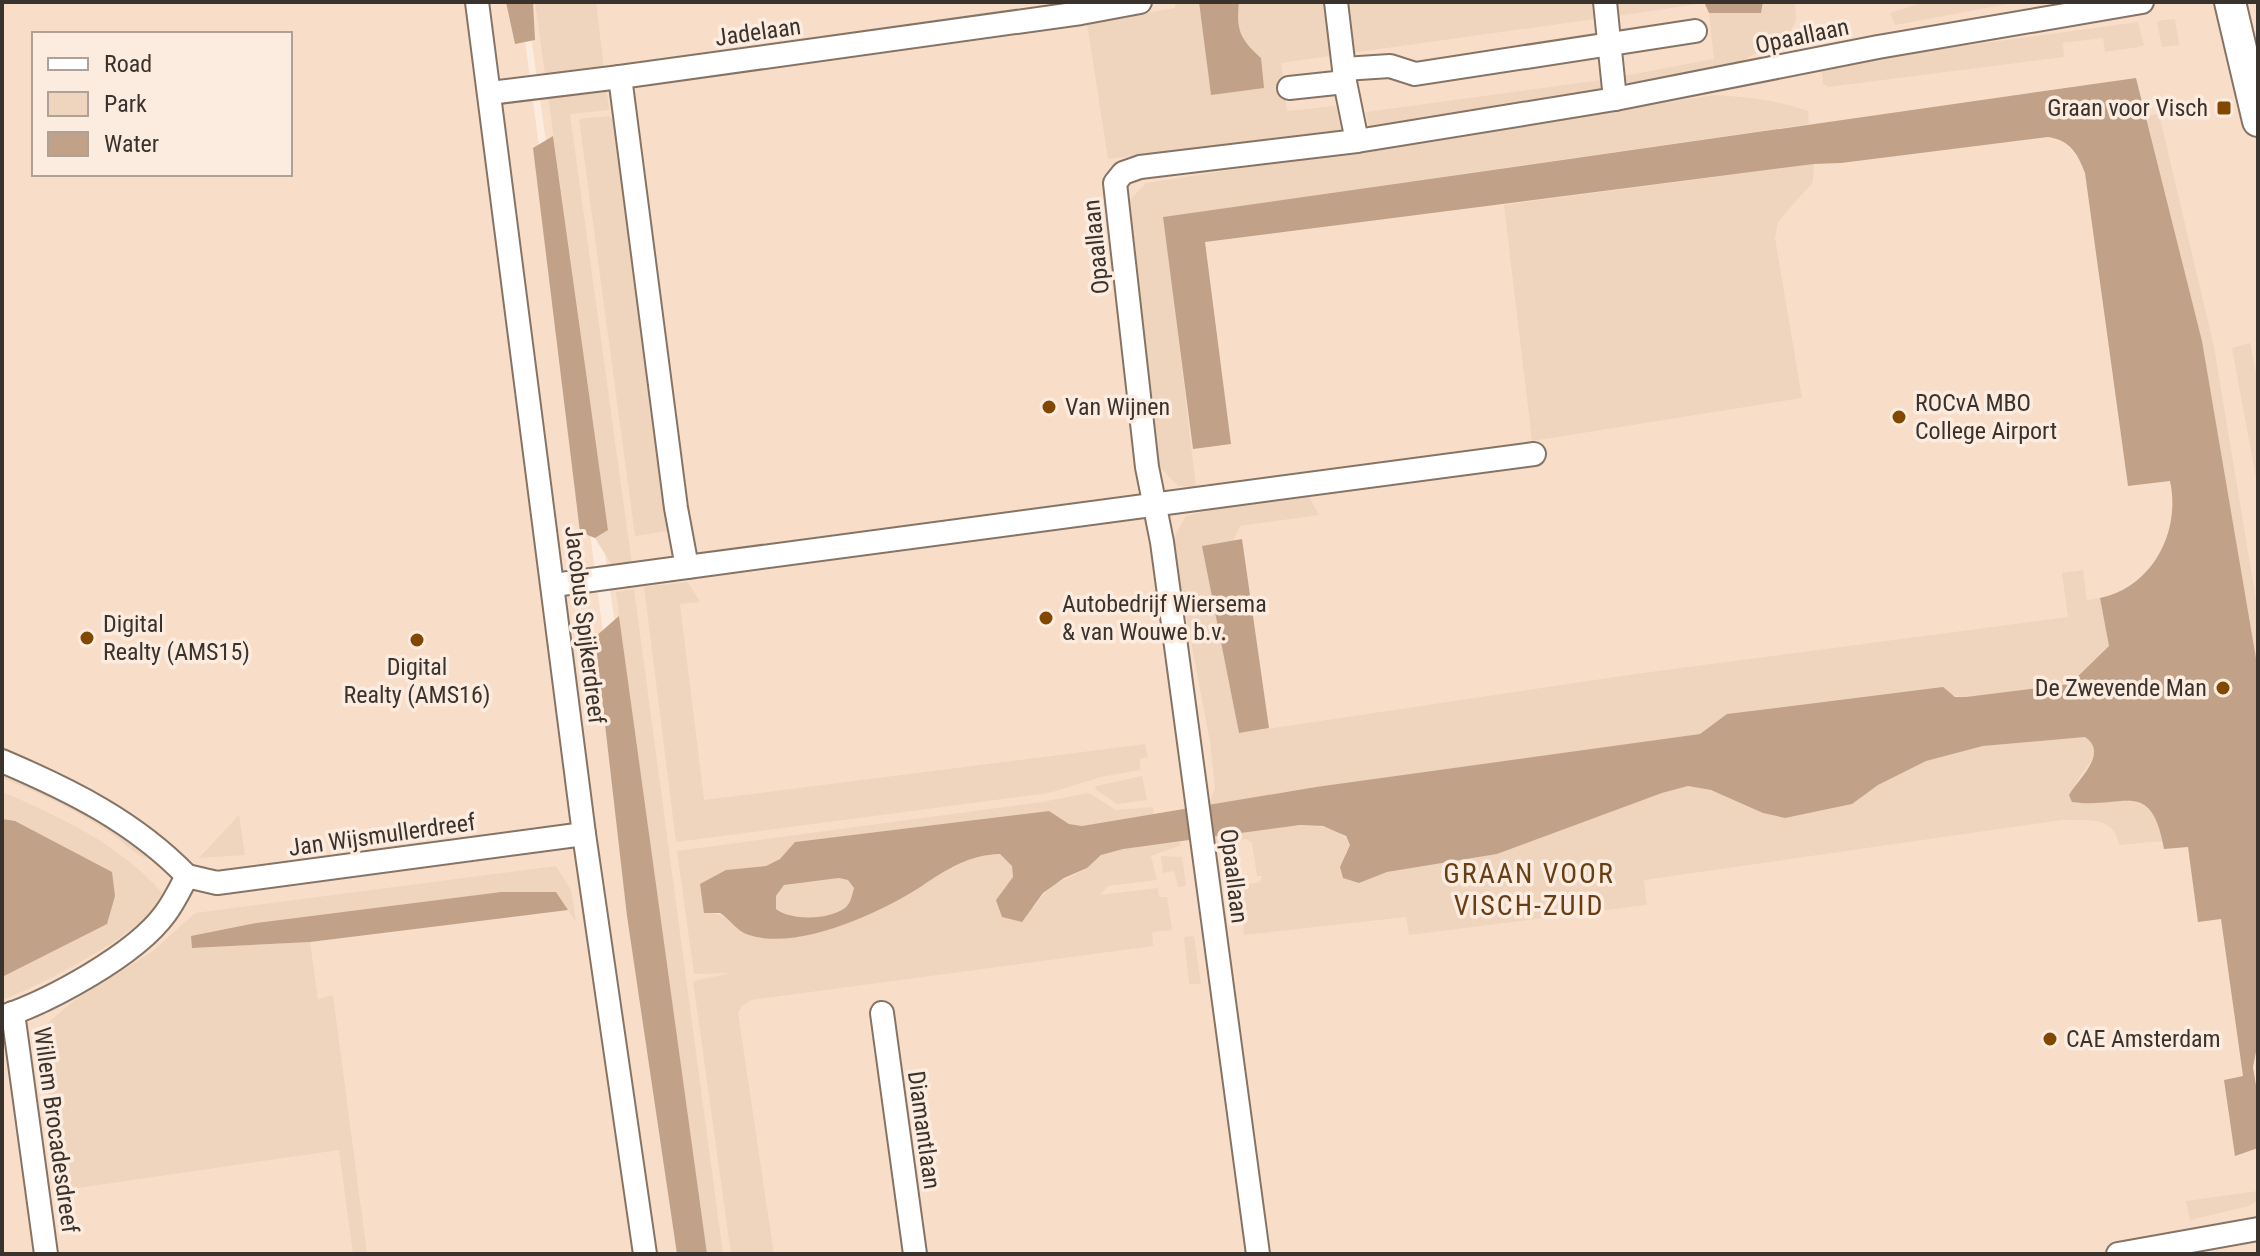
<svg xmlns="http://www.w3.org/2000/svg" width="2260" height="1256" viewBox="0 0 2260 1256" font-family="'Roboto Condensed',sans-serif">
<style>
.built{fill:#f8dec9;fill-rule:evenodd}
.green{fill:#efd4be}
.water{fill:#c1a288;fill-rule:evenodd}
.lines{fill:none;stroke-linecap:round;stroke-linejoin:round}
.street-casing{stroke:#857466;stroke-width:26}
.secondary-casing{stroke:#857466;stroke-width:34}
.street{stroke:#fff;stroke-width:22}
.secondary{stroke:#fff;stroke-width:30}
.poi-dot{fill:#834800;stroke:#fcece0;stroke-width:3}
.labels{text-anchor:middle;stroke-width:7;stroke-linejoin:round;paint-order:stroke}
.street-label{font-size:24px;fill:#3a332d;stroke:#fcece0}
.poi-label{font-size:24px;fill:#3a332d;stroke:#fcece0;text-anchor:start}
.quarter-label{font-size:28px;letter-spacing:2px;fill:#683e15;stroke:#fcece0}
</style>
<rect width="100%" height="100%" fill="#fcece0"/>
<g class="built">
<path d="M 2,2 L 520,2 L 685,1254 L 2,1254 ZM 34,34 L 290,34 L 290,174 L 34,174 Z"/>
<polygon points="526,2 2258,2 2258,1254 705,1254"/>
</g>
<g class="green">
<polygon points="535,2 596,2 609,110 570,114 632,565 612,565 595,538 608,530"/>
<path d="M 1175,2 L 1199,2 L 1211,95 L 1261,58 C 1240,39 1236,30 1239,2 L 1328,2 L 1334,34 L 1330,56 L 1281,63 L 1287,111 L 1336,106 L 1341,130 L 1108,159 L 1087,23 L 1175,8 Z"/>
<polygon points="1344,2 1593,2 1595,19 1351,53"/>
<polygon points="1616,2 1704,2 1705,3 1617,16"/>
<polygon points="1763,2 1795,2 1796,20 1789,35 1738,63 1633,90 1623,76 1714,59 1709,13 1761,13"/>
<polygon points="1924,2 2019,2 1895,25 1890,13"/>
<polygon points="2175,19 2179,45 2162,47 2157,21"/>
<polygon points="2138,22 2144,45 2139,47 2105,52 2103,38 2063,43 2064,57 1828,87 1823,84 1822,72 1824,68 1933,50"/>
<polygon points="1601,80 1603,94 1533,107 1369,127 1366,112"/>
<path d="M 1715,95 C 1748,97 1777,100 1808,111 L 1809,124 L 1164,217 L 1196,487 L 1178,486 L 1160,467 L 1151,438 L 1130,200 L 1146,183 Z"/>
<polygon points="2159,114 2214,347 2258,612 2258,670 2202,341 2144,116"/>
<polygon points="609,116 615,123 668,531 635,536 579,119"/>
<polygon points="1814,164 1813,182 1778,222 1775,238 1802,398 1532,441 1504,205"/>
<polygon points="2250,343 2258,382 2258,489 2232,348"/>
<polygon points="1309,497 1319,515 1240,526 1233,541 1203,546 1239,733 1635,674 2068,617 2062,573 2083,570 2087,600 2100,598 2109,646 2070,684 1966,698 1949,694 1713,725 1701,734 1317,787 1208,805 1215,788 1210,742 1172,541 1186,516 1231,505"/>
<polygon points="688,582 700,602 680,604 704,800 1145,744 1148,757 1140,759 1140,770 1101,777 1049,793 676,842 644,587"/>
<polygon points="634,589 723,1254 707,1254 619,616 616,592"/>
<path d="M 2085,737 C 2107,751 2085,766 2077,782 C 2074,787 2073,796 2072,802 C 2114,809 2151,780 2163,841 L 2119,845 C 2115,815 2084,820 2062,820 L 1644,880 L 1647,905 L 1409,935 L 1406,917 L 1244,935 L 1240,886 L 1260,882 L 1262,876 L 1257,876 L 1252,843 L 1246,839 L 1215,846 L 1213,837 C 1245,833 1335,809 1350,845 L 1345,854 L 1359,883 L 1387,872 L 1497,854 L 1662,793 L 1688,786 L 1711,790 L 1763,813 L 1785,818 L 1852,804 L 1878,785 L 1926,761 L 1983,746 Z"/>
<path d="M 2,773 C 49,791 119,821 151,860 C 135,856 123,841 109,832 C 76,810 39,793 2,778 Z"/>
<polygon points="1142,776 1147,800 1117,804 1095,789 1096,786"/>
<path d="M 2,792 C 58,815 122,846 162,893 C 158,899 154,908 149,914 C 121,943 40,986 2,1000 Z"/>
<path d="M 1089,793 L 1116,810 L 1153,807 L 1154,814 L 1082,826 L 1069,824 L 1049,811 L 795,842 L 780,859 L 766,866 L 726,870 L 709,881 L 704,913 C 730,913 727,923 747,934 C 755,938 774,939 783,938 C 829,936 883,910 922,886 C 947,870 969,855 1000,854 L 1012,866 L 1013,878 L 996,900 L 1034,908 C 1052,879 1061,884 1087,868 C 1092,865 1095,859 1100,856 C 1120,843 1156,845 1180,842 L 1181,845 L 1151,856 L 1157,880 L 1108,886 L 1100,895 L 1158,888 L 1159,897 L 1167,897 L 1172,930 L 1152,932 L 1153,946 L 751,1000 L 742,1006 L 738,1013 L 774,1254 L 731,1254 L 693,981 L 731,973 L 694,974 L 677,851 L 1042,802 Z"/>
<polygon points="239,815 245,855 199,858"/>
<polygon points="1161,856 1182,857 1186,886 1178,887 1174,871 1163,873"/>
<polygon points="556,866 571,890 576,922 556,892 501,892 256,923 193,948 310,942 318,999 333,995 367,1254 353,1254 339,1150 64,1190 41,1054 47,1024 72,1002 153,951 195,913"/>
<path d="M 839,878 L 849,880 L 854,888 C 852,895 851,902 846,907 C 831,920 791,921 776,909 L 776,897 L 784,885 Z"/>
<polygon points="1194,936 1201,984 1189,984 1184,937"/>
<polygon points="2258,1191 2258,1201 2249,1206 2190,1220 2186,1201"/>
</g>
<g class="water">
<polygon points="506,2 533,2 535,40 515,44"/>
<path d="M 1199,2 L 1239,2 C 1236,30 1240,39 1261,58 L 1264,88 L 1211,95 Z"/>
<polygon points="1704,2 1763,2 1761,13 1709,13"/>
<path d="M 2136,78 L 2202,341 L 2258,670 L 2258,1042 L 2253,1067 L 2258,1098 L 2258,1148 L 2235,1156 L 2224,1080 L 2243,1076 L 2221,919 L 2198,922 L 2188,847 L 2164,849 C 2151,776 2123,810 2072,802 L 2069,795 C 2079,778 2109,753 2085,737 L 1983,746 L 1926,761 L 1878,785 L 1852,804 L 1785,818 L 1763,813 L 1711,790 L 1688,786 L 1662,793 L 1497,854 L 1387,872 L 1359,883 L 1343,878 L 1340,867 L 1350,845 L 1346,836 L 1323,826 L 1300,825 L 1123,849 L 1101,855 L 1087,868 L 1064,878 L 1043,893 L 1022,922 L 1002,917 L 996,900 L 1013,877 L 1012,866 L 1000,854 C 969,855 947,869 922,886 C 880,913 799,951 749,935 C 736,931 730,919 720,913 L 704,913 L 700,884 L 726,870 L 766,866 L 780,859 L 795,842 L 1049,811 L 1069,824 L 1082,826 L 1316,787 L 1700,734 L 1727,714 L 1943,687 L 1955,697 L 1966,697 L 2070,684 L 2109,646 L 2100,598 C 2153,587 2181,531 2170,481 L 2128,486 L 2085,173 C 2078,154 2070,140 2048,137 L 1841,163 L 1814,164 L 1205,242 L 1231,444 L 1193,449 L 1163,217 ZM 839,878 L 848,880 L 854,888 C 852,895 851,902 846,907 C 831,920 791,921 776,909 L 776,896 L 784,885 Z"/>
<polygon points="553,136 608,530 595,538 580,532 533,148"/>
<polygon points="1242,539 1269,728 1239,733 1202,546"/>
<polygon points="619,616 707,1254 677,1254 627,916 595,637"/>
<polygon points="2,819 15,821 112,872 115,896 107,924 2,977"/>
<polygon points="501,892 556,892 568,910 310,942 192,948 191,936 256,923"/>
</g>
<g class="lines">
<defs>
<g id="street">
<polyline points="477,2 584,834 645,1254"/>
<polyline points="1140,2 1081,13 620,77 676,508 687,567 1534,454"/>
<polyline points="1336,2 1344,69"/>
<polyline points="1605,2 1615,99"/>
<polyline points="1345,82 1357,141"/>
<polyline points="1289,88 1345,82 1344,69 1390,66 1415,74 1695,31"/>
<polyline points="490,93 620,77"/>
<polyline points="554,585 687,567"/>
<path d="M 2,761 C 70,790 135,822 187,876"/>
<polyline points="187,876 217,883 584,834"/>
<polyline points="13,1013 46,1254"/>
<polyline points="882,1013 915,1254"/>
<path d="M 2,1017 C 50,1001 135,955 165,914 C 174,902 180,889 187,876"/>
<polyline points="1258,1254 1162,542 1147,467 1115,183 1123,173 1140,167 1357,141 1615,99 1878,47 2142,2"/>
<polyline points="2118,1254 2258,1229"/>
</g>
<polyline id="secondary" points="2230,2 2258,121"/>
</defs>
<use href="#street" class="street-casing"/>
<use href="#secondary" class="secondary-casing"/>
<use href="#street" class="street"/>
<use href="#secondary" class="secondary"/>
</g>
<g class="poi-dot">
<rect x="2216" y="100" width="16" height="16" rx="4"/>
<circle cx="1049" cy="407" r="8"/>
<circle cx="1899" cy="417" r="8"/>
<circle cx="1046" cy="618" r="8"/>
<circle cx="87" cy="638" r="8"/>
<circle cx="417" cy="640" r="8"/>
<circle cx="2223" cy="688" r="8"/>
<circle cx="2050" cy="1039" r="8"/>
</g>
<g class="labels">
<g class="street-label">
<text transform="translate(758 32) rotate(-8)" y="8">Jadelaan</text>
<text transform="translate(1802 36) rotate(-12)" y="8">Opaallaan</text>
<text transform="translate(1096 247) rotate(-96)" y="8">Opaallaan</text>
<text transform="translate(585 625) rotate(83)" y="8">Jacobus Spijkerdreef</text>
<text transform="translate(382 835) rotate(-8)" y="8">Jan Wijsmullerdreef</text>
<text transform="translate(1234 876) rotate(83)" y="8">Opaallaan</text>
<text transform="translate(56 1130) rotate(82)" y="8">Willem Brocadesdreef</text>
<text transform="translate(924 1130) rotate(82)" y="8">Diamantlaan</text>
</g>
<g class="poi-label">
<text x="2208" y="116" text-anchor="end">Graan voor Visch</text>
<text x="1915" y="411">ROCvA MBO<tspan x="1915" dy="28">College Airport</tspan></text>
<text x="1065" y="415">Van Wijnen</text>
<text x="1062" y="612">Autobedrijf Wiersema<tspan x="1062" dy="28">&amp; van Wouwe b.v.</tspan></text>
<text x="103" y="632">Digital<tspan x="103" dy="28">Realty (AMS15)</tspan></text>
<text x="417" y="675" text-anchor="middle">Digital<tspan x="417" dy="28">Realty (AMS16)</tspan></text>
<text x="2207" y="696" text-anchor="end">De Zwevende Man</text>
<text x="2066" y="1047">CAE Amsterdam</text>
</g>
<g class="quarter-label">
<text x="1529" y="883">GRAAN VOOR<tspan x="1529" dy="32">VISCH-ZUID</tspan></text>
</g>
</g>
<rect width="2260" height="1256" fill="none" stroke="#3a332d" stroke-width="8"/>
<rect x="32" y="32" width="260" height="144" fill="#fcece0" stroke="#aea298" stroke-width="2"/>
<rect x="48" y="58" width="40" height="12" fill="#ffffff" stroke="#aea298" stroke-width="2"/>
<text x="104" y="72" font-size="24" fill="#3a332d">Road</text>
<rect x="48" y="92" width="40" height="24" fill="#efd4be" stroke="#aea298" stroke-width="2"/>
<text x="104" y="112" font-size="24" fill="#3a332d">Park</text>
<rect x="48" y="132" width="40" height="24" fill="#c1a288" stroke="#aea298" stroke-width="2"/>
<text x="104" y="152" font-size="24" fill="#3a332d">Water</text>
</svg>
